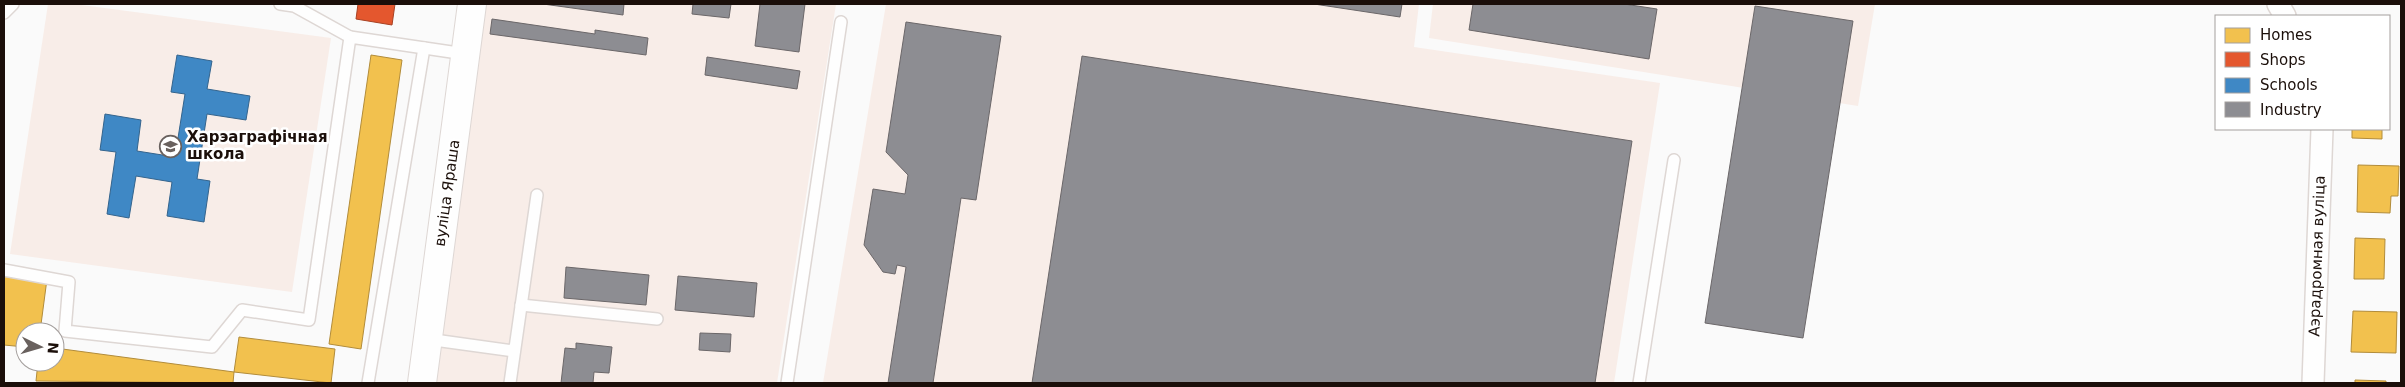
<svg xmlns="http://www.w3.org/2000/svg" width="2405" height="387" viewBox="0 0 2405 387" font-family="'DejaVu Sans',sans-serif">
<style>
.built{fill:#f8ede8}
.homes{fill:#f2c14e;stroke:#b28c3a}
.shops{fill:#e4572e;stroke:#a84123}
.schools{fill:#3f88c5;stroke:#34648d}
.industry{fill:#8d8d92;stroke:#6b6769}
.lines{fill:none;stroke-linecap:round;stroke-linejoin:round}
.service-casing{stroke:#ded7d4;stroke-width:14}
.minor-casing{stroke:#ded7d4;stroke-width:24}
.tertiary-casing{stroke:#ded7d4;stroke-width:30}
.service{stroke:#fefefe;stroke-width:11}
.minor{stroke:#fefefe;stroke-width:21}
.tertiary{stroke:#fefefe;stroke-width:28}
.labels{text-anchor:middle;stroke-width:5;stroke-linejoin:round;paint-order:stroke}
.poi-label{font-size:15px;font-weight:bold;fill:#1b0f0a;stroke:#fff;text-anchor:start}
.street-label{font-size:15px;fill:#1b0f0a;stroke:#fff}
</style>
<rect width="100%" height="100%" fill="#fafafa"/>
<g class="built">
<polygon points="48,4 74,4 331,38 292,292 10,254"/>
<polygon points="486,4 836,4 777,383 436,383"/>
<polygon points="886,4 1419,4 1414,47 1660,83 1614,383 823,383"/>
<polygon points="1433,4 1875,4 1858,106 1429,38"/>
</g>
<g class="homes">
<polygon points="371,55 402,60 361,349 329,344"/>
<polygon points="2352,129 2382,129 2382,139 2352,138"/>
<polygon points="2358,165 2399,166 2398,196 2391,196 2390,213 2357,212"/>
<polygon points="2355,238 2385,239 2384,279 2354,279"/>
<polygon points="4,273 47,279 40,332 25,332 25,347 4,345"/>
<polygon points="2353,311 2397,312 2396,353 2351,352"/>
<polygon points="239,337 335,349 331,383 234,372"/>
<polygon points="55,348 234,372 233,383 36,381 38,362 55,362"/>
<polygon points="2355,380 2386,381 2386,383 2355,383"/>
</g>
<polygon class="shops" points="358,4 395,4 392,25 356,19"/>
<polygon class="schools" points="177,55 212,61 207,89 250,96 246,120 207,114 197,179 210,181 204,222 167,216 172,182 136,176 129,218 107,214 116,152 100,150 105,114 141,120 137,151 175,157 185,94 171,92"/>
<g class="industry">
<polygon points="543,4 624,4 623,15"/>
<polygon points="693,4 731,4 729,18 692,14"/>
<polygon points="760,4 805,4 799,52 755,46"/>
<polygon points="1314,4 1402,4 1400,17"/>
<polygon points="1473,4 1624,4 1657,9 1649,59 1469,30"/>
<polygon points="1755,6 1853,21 1803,338 1705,323"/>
<polygon points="492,19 595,34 595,30 648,38 646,55 490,34"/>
<polygon points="906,22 1001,36 976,200 961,198 933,383 888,383 906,267 897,265 895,274 883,272 864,245 873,189 905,194 908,175 886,152"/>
<polygon points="1082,56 1632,141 1595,383 1032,383"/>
<polygon points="707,57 800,71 797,89 705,75"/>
<polygon points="566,267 649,275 646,305 564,298"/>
<polygon points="678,276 757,283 754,317 675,310"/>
<polygon points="700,333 731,334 730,352 699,350"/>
<polygon points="576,343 612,347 609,373 594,372 593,383 561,383 565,348 576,349"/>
</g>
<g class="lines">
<defs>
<g id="service">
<polyline points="280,4 294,6 350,37"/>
<polyline points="4,13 13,4"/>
<polyline points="4,270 69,282 65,331 212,347 242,310 309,320 350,37 465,54"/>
<polyline points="521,305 657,319"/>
<polyline points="427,339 514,351"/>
<polyline points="368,383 424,48"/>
<polyline points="510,383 537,195"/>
<polyline points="787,383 841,22"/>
<polyline points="1639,383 1674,160"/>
</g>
<g id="minor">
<polyline points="2278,4 2285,16"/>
<polyline points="2313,383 2322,129"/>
</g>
<polyline id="tertiary" points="422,383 472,4"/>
</defs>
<use href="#service" class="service-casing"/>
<use href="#minor" class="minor-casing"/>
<use href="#tertiary" class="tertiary-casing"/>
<use href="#service" class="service"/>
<use href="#minor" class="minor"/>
<use href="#tertiary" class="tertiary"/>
</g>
<defs>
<symbol id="school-ring" viewBox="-11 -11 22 22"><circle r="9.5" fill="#fff" stroke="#69615e" stroke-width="1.5"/><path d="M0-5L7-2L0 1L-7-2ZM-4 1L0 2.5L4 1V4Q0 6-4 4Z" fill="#69615e"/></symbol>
</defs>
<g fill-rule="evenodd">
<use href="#school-ring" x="158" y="134" width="25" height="25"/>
</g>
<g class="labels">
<g class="poi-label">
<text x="187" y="142">Харэаграфічная<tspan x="187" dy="17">школа</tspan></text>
</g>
<g class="street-label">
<text transform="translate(447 193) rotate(-82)" y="5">вуліца Яраша</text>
<text transform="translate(2317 256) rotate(-88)" y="5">Аэрадромная вуліца</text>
</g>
</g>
<rect width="2405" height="387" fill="none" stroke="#1b0f0a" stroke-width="10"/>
<rect x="2215" y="15" width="175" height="115" fill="#ffffff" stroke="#a49f9d"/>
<rect x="2225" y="28" width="25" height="15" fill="#f2c14e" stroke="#a49f9d"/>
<text x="2260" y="40" font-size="15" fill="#1b0f0a">Homes</text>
<rect x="2225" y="52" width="25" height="15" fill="#e4572e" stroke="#a49f9d"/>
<text x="2260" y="65" font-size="15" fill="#1b0f0a">Shops</text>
<rect x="2225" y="78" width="25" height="15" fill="#3f88c5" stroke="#a49f9d"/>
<text x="2260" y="90" font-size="15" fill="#1b0f0a">Schools</text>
<rect x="2225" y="102" width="25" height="15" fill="#8d8d92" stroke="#a49f9d"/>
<text x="2260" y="115" font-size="15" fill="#1b0f0a">Industry</text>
<g transform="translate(40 347) rotate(95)"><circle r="24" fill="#ffffff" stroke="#a49f9d"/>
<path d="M0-4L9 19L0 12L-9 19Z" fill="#69615e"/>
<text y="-8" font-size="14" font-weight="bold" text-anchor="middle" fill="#1b0f0a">N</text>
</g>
</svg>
